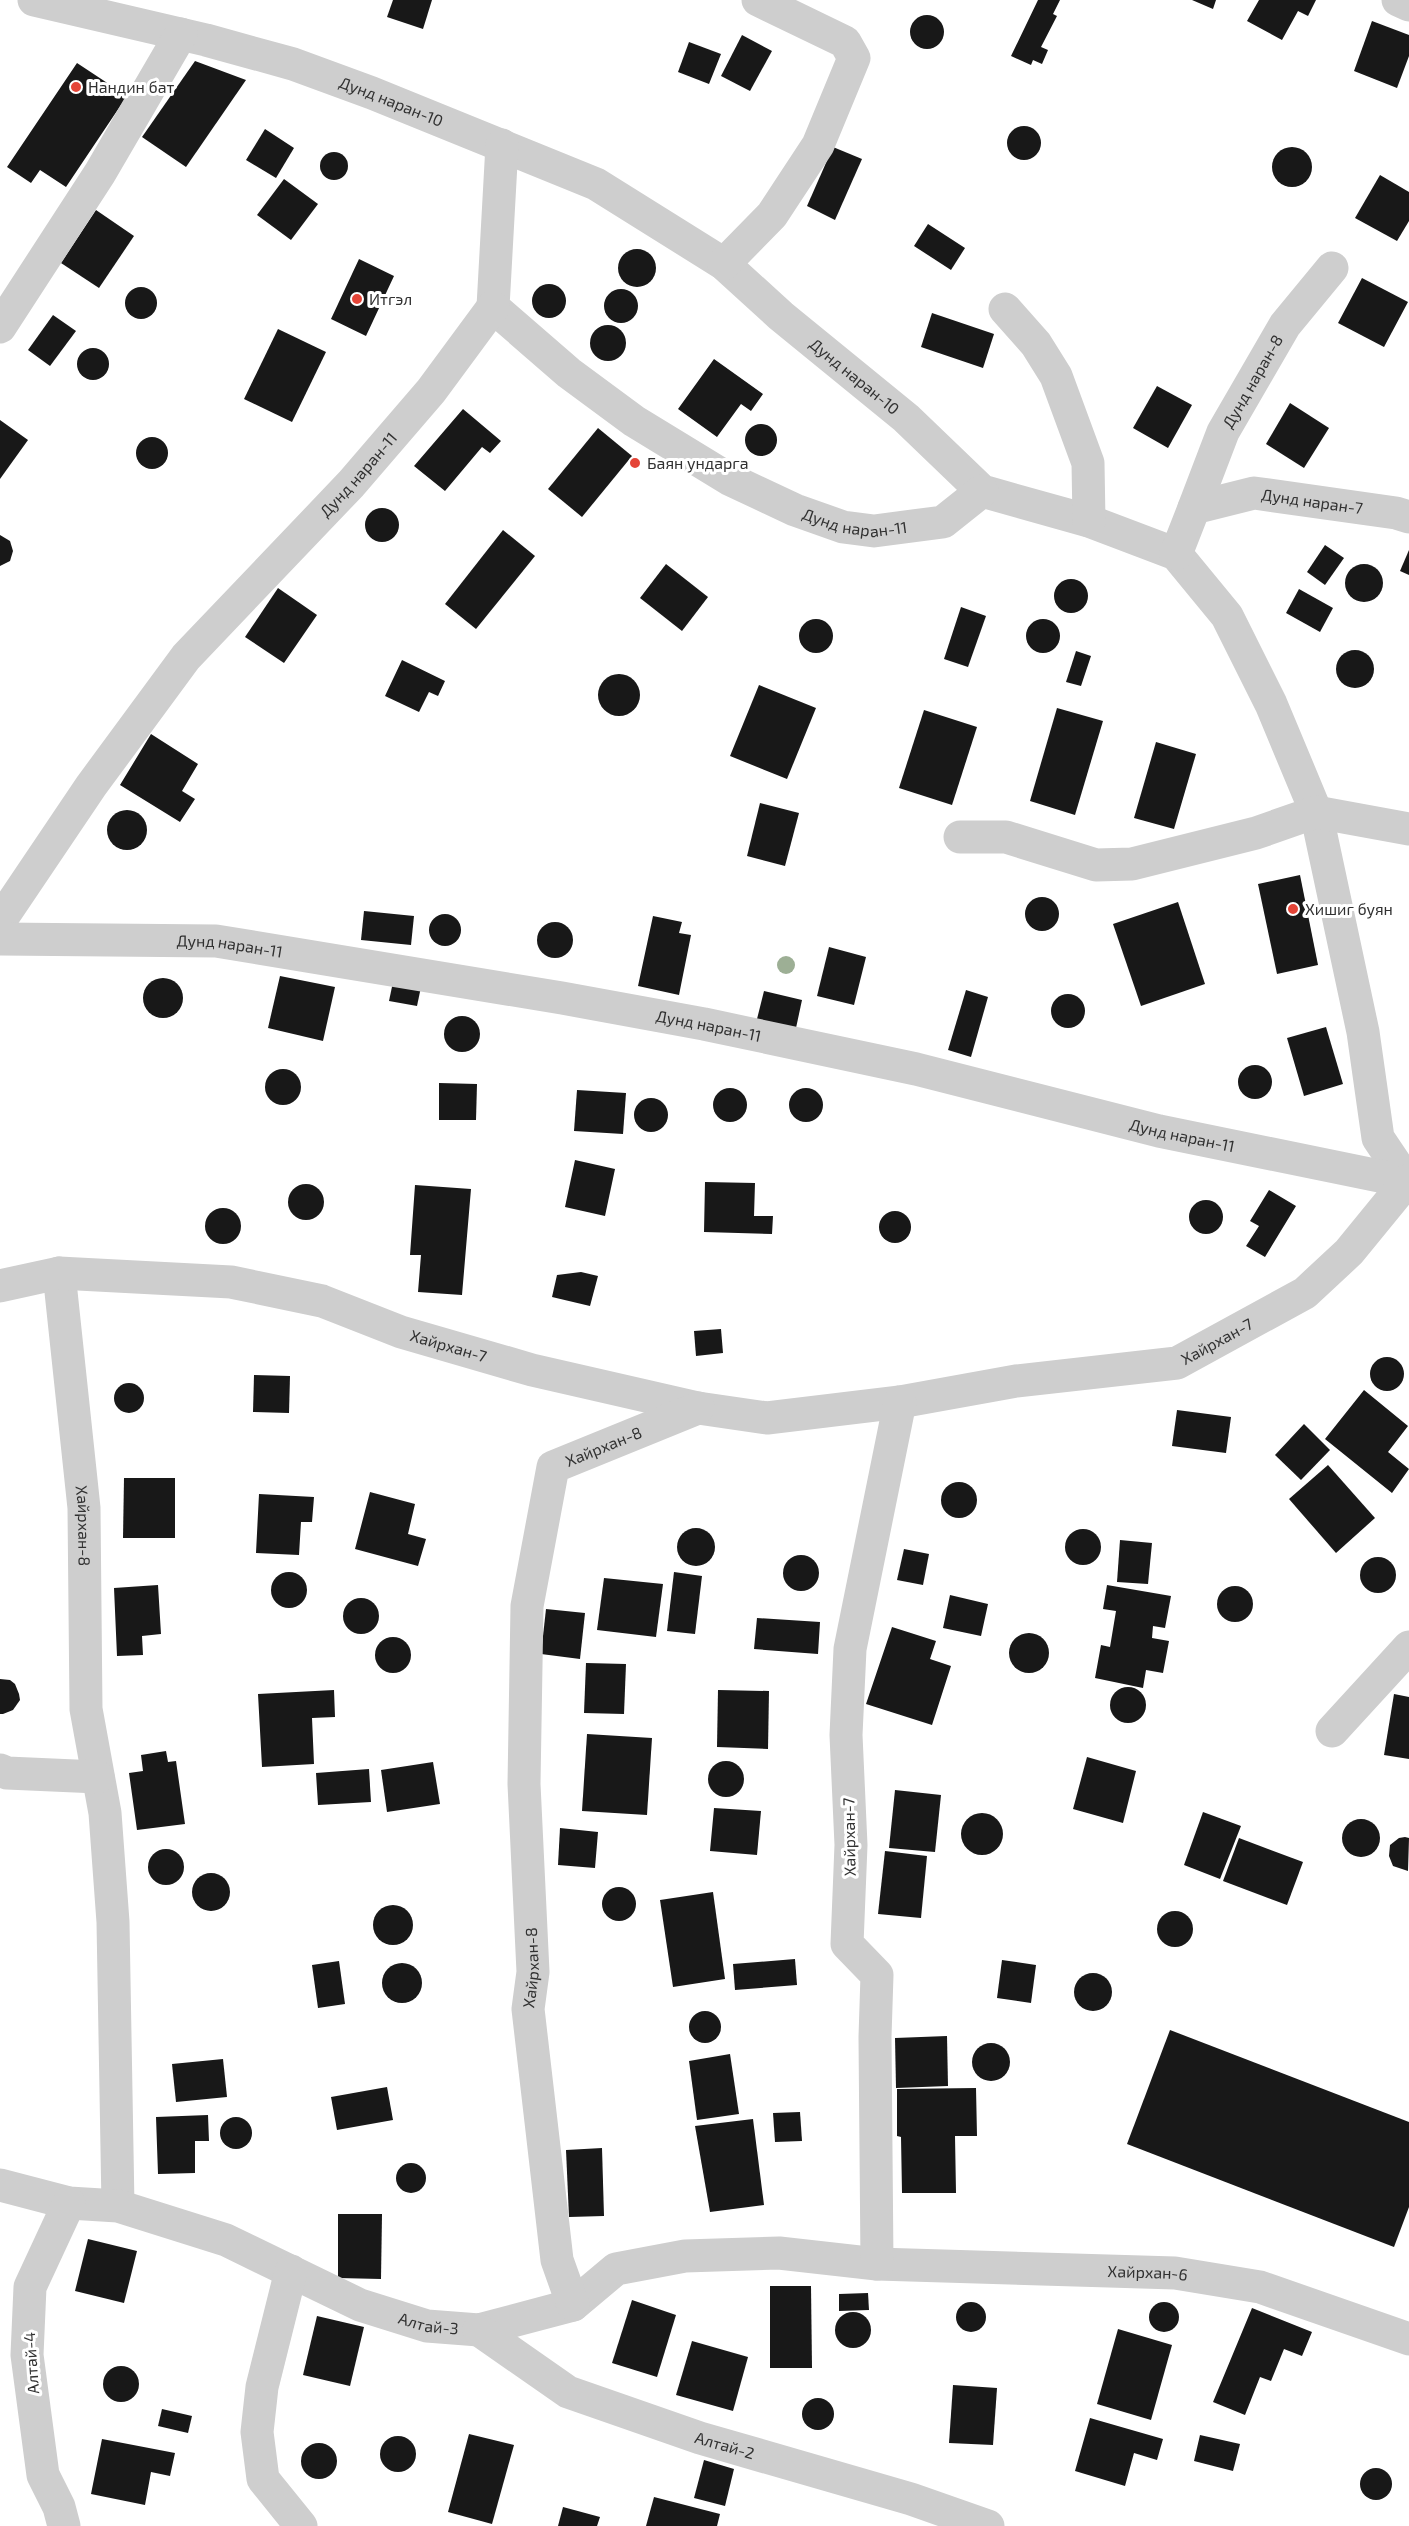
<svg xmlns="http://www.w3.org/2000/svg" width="1409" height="2526" viewBox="0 0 1409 2526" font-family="'Exo 2',sans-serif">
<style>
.building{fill:#181818}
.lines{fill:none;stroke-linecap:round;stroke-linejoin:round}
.street{stroke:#cecece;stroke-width:33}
.tree{fill:#9daf95}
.poi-dot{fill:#e44437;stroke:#fff;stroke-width:2}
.labels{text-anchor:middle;stroke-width:6;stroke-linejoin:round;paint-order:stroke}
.poi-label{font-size:16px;fill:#313131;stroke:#fff;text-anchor:start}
.street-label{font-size:16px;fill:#313131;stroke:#fff}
</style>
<rect width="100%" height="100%" fill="#fff"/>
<g class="building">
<polygon points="393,0 432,0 423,29 387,17"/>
<polygon points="1038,0 1060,0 1053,14 1057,16 1041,47 1048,50 1042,64 1033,60 1031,65 1011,56"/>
<polygon points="1192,0 1216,0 1213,9"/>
<polygon points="1259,0 1316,0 1308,16 1298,11 1282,40 1247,21"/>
<circle cx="927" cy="32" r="17"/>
<polygon points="1372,21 1409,35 1409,56 1397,88 1354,71"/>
<polygon points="742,35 772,51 750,91 721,76"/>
<polygon points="689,42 721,54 709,84 678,72"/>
<polygon points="195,61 246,80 186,167 142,137"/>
<polygon points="77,63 127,96 66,187 40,170 31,183 7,167"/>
<circle cx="1024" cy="143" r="17"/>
<polygon points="265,129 294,148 276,178 246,160"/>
<circle cx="1292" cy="167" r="20"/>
<polygon points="833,147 862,159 835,220 807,206"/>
<circle cx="334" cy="166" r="14"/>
<polygon points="1380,175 1409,192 1409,221 1397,241 1355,218"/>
<polygon points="284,179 318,204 291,240 257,215"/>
<polygon points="96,210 134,236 99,288 61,263"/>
<polygon points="928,224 965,248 951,270 914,246"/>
<circle cx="637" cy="268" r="19"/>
<polygon points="359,259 394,276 366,336 331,319"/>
<polygon points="1362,278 1408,302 1384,347 1338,323"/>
<circle cx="549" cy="301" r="17"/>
<circle cx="141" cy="303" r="16"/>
<circle cx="621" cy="306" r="17"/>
<polygon points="932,313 994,334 983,368 921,347"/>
<polygon points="53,315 76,331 50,366 28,350"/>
<circle cx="608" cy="343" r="18"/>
<polygon points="278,329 326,352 292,422 244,399"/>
<circle cx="93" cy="364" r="16"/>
<polygon points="714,359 763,394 751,411 741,404 717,437 678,409"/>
<polygon points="1157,386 1192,405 1168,448 1133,428"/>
<polygon points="1290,403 1329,428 1304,468 1266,444"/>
<polygon points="463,409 501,441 490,453 482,447 445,491 414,466"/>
<polygon points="0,420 28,440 0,479"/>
<circle cx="761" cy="440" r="16"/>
<polygon points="598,428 632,456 582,517 548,489"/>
<circle cx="152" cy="453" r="16"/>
<circle cx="382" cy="525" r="17"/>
<polygon points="503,530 535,556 476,629 445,604"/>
<polygon points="0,535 10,541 13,551 10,561 0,566"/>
<polygon points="1325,545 1344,558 1325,585 1307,572"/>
<polygon points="1409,550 1409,575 1400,571"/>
<polygon points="666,564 708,597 682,631 640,598"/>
<circle cx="1364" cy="583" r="19"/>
<circle cx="1071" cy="596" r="17"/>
<polygon points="278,588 317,615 284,663 245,637"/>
<polygon points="1299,589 1333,608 1320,632 1286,613"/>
<polygon points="961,607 986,616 968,667 944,659"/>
<circle cx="1043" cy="636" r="17"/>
<circle cx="816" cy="636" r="17"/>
<circle cx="1355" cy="669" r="19"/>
<polygon points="1076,651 1091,656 1081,686 1066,682"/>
<polygon points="402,660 445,681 438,696 429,692 419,712 385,696"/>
<circle cx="619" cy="695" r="21"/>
<polygon points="759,685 816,708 787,779 730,756"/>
<polygon points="1057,708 1103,721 1075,815 1030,801"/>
<polygon points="924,710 977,727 952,805 899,788"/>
<polygon points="151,734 198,764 182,791 195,799 180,822 120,785"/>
<polygon points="1156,742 1196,754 1174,829 1134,818"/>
<polygon points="760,803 799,813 785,866 747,856"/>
<circle cx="127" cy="830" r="20"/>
<polygon points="1300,875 1318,965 1277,974 1258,884"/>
<circle cx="1042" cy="914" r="17"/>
<polygon points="1178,902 1205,984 1141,1006 1113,924"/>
<polygon points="364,911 414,916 411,945 361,940"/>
<circle cx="445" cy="930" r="16"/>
<polygon points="653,916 682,922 679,933 691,935 679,995 638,986"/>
<circle cx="555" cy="940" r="18"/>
<polygon points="829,947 866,957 854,1005 817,996"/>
<polygon points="280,976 335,987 323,1041 268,1028"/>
<circle cx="163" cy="998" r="20"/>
<polygon points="393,982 421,987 417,1006 389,1001"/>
<polygon points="966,990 988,997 971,1057 948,1050"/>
<polygon points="764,991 802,1000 796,1028 757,1019"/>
<circle cx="1068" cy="1011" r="17"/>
<circle cx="462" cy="1034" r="18"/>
<polygon points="1326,1027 1343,1084 1304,1096 1287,1038"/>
<circle cx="1255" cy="1082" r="17"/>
<circle cx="283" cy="1087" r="18"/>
<polygon points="439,1083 477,1084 476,1120 439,1120"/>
<circle cx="730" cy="1105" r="17"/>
<circle cx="806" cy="1105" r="17"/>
<polygon points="577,1090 626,1093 623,1134 574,1131"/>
<circle cx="651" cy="1115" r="17"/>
<polygon points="575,1160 615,1169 605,1216 565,1207"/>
<polygon points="705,1182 755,1183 754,1216 773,1216 772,1234 704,1232"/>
<circle cx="306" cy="1202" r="18"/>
<polygon points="415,1185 471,1189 462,1295 418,1292 421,1255 410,1255"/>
<polygon points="1269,1190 1296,1206 1265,1257 1246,1246 1259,1226 1250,1221"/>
<circle cx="1206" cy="1217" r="17"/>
<circle cx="223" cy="1226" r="18"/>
<circle cx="895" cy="1227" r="16"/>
<polygon points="581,1272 598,1276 590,1306 552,1297 557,1275"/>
<polygon points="721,1329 723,1353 696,1356 694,1331"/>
<circle cx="1387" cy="1374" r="17"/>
<polygon points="254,1375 290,1376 289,1413 253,1412"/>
<circle cx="129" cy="1398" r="15"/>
<polygon points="1364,1390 1408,1426 1388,1452 1409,1469 1392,1493 1325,1439"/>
<polygon points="1177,1410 1231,1417 1226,1453 1172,1446"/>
<polygon points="1304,1424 1330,1450 1301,1480 1275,1455"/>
<polygon points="1328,1465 1375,1518 1336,1553 1289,1499"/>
<polygon points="124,1478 175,1478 175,1538 123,1538"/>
<circle cx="959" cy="1500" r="18"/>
<polygon points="370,1492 415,1504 408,1534 426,1539 418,1566 355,1549"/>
<polygon points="259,1494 314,1497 312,1522 301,1522 299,1555 256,1553"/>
<circle cx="696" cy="1547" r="19"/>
<circle cx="1083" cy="1547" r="18"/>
<polygon points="1120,1540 1152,1543 1148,1584 1117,1582"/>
<polygon points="904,1549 929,1554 923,1585 897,1580"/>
<circle cx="801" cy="1573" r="18"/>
<circle cx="1378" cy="1575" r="18"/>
<polygon points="674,1572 702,1576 695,1634 667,1631"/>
<circle cx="289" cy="1590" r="18"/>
<polygon points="604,1578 663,1584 656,1637 597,1630"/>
<polygon points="158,1585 161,1634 142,1636 143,1655 117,1656 114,1588"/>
<polygon points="1107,1585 1171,1596 1165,1628 1153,1626 1152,1638 1169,1641 1163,1673 1146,1670 1143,1688 1095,1678 1101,1645 1110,1647 1116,1611 1103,1609"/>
<circle cx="1235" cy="1604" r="18"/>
<polygon points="950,1595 988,1604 981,1636 943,1628"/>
<circle cx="361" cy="1616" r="18"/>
<polygon points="546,1609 585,1613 580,1659 541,1654"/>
<polygon points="757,1618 820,1622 818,1654 754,1649"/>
<polygon points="892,1627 936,1641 930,1659 951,1666 932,1725 866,1704"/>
<circle cx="1029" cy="1653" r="20"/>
<circle cx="393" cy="1655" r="18"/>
<polygon points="586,1663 626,1664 624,1714 584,1713"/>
<polygon points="0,1679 10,1680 15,1684 19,1694 20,1700 13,1710 3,1714 0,1714"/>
<circle cx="1128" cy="1705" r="18"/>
<polygon points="334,1690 335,1717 312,1718 314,1764 262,1767 258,1694"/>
<polygon points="718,1690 769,1691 768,1749 717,1747"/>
<polygon points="1394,1694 1409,1697 1409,1759 1384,1755"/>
<polygon points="587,1734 652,1738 647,1815 582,1811"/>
<polygon points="166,1751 168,1762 176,1761 185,1824 137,1830 129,1773 143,1771 141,1755"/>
<polygon points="1087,1757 1136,1771 1123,1823 1073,1809"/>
<circle cx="726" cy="1779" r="18"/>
<polygon points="433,1762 440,1804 387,1812 381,1770"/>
<polygon points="369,1769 371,1802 318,1805 316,1773"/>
<polygon points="895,1790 941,1795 935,1852 889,1848"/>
<polygon points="714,1808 761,1811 757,1855 710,1851"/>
<polygon points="1203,1812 1241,1826 1220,1879 1184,1865"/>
<circle cx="982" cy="1834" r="21"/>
<circle cx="1361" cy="1838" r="19"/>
<polygon points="560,1828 598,1832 595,1868 558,1865"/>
<polygon points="1405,1837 1409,1838 1408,1871 1393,1866 1389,1856 1390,1845 1399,1838"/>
<polygon points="1239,1838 1303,1862 1287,1905 1223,1881"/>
<circle cx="166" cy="1867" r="18"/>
<polygon points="885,1851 927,1856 921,1918 878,1914"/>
<circle cx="211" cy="1892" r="19"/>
<circle cx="619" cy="1904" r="17"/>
<polygon points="713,1892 725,1979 673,1987 660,1900"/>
<circle cx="393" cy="1925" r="20"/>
<circle cx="1175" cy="1929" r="18"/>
<polygon points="795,1959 797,1985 735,1990 733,1964"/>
<polygon points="1002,1960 1036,1965 1031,2003 997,1998"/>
<polygon points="339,1961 345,2004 318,2008 312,1965"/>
<circle cx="402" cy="1983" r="20"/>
<circle cx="1093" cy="1992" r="19"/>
<circle cx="705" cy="2027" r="16"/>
<polygon points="1170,2030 1409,2122 1409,2207 1394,2247 1127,2144"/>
<polygon points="947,2036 948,2086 896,2088 895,2038"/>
<circle cx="991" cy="2062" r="19"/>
<polygon points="730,2054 739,2114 697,2120 689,2061"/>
<polygon points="223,2059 227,2097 176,2102 172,2064"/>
<polygon points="387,2087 393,2120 337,2130 331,2097"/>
<polygon points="976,2088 977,2136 955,2136 956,2193 902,2193 901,2137 897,2136 897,2089"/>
<polygon points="800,2112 802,2141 775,2142 773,2113"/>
<polygon points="208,2115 209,2141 195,2141 195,2173 158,2174 156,2117"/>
<circle cx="236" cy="2133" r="16"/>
<polygon points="753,2119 764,2205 710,2212 695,2126"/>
<polygon points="602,2148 604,2216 569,2217 566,2150"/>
<circle cx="411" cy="2178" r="15"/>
<polygon points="338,2214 382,2214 381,2279 338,2278"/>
<polygon points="88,2239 137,2251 124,2303 75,2291"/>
<polygon points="770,2286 811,2286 812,2368 770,2368"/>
<polygon points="868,2293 869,2310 839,2311 839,2294"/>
<polygon points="632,2300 676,2315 657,2377 612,2363"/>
<circle cx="971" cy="2317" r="15"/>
<circle cx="1164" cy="2317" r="15"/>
<polygon points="1252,2308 1312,2332 1302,2356 1284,2349 1271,2381 1260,2377 1245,2415 1213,2402"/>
<circle cx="853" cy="2330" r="18"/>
<polygon points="317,2316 364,2327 350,2386 303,2375"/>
<polygon points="1118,2329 1172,2345 1151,2420 1097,2404"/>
<polygon points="692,2341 748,2357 733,2411 676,2395"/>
<circle cx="121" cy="2384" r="18"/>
<polygon points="953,2385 997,2388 993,2445 949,2443"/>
<circle cx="818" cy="2414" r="16"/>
<polygon points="162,2409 192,2416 188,2433 158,2426"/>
<polygon points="1090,2418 1163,2439 1157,2460 1134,2453 1125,2486 1075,2471"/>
<polygon points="469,2434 514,2445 492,2524 448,2512"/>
<polygon points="1200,2435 1240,2444 1233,2471 1194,2461"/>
<circle cx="398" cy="2454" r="18"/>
<polygon points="102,2439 175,2453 170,2476 151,2472 145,2505 91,2494"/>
<circle cx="319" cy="2461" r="18"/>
<polygon points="704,2460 734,2469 725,2506 694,2498"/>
<circle cx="1376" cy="2484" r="16"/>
<polygon points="654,2497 720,2514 717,2526 646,2526"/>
<polygon points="563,2507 600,2517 597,2526 558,2526"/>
</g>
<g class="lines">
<g class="street">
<path id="s1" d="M 34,0 L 206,40 L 293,64 L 372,93 L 596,184 L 724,264 L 781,316 L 906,418 L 982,491 L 1089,521 L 1176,554 L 1227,616 L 1271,704 L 1316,812 L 1363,1032 L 1378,1138 L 1407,1181"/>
<polyline points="1398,0 1409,5"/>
<path id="s2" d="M 502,145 L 493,307 L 569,373 L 634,421 L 729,479 L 795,510 L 843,527 L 874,531 L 943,522 L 982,491"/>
<polyline points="724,264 772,215 818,145 854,58 845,42 758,0"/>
<polyline points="1005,309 1036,344 1056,376 1088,463 1089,521"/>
<polyline points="0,327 100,173 181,34"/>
<path id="s3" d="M 1194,508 L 1223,432 L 1285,325 L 1332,268"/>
<path id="s4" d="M 1176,554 L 1194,508 L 1254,493 L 1396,513 L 1409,517"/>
<polyline points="960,837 1006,837 1096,865 1132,864 1256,833 1316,812 1409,829"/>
<path id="s5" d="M 0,921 L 91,786 L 186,657 L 351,484 L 431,391 L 493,307"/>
<path id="s6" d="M 0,939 L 216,941 L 562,998 L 704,1024 L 916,1069 L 1159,1131 L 1409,1182"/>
<path id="s7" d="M 59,1273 L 84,1508 L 86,1709 L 105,1813 L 113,1922 L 118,2206"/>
<path id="s8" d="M 0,1286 L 59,1273 L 231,1282 L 322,1301 L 401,1332 L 532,1370 L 698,1408 L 767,1418 L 900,1402 L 1016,1381 L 1177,1363 L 1305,1293 L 1349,1252 L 1407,1181"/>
<polyline points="1332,1731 1409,1647"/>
<polyline points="0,1770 7,1773 98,1777"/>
<path id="s9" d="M 0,2185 L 69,2203 L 118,2206 L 226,2240 L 360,2305 L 427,2326 L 479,2330 L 573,2305 L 616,2269 L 685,2256 L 779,2253 L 877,2264 L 1175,2273 L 1260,2287 L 1409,2339"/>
<polyline points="877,2264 875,2037 877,1975 847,1944 851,1845 846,1735 850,1649 900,1402"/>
<polyline points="291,2271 262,2387 257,2432 263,2479 301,2526"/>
<path id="s10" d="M 573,2305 L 557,2260 L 528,2009 L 533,1972 L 524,1784 L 527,1606 L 553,1467 L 698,1408"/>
<path id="s11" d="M 479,2330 L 568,2392 L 700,2438 L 911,2499 L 988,2526"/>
<polyline points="64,2526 59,2507 43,2475 27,2355 30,2287 69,2203"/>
</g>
</g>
<circle class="tree" cx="786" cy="965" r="9"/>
<g class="poi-dot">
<circle cx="76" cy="87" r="6"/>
<circle cx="357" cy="299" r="6"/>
<circle cx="635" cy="463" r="6"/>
<circle cx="1293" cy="909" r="6"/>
</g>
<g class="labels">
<g class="poi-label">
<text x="88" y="93">Нандин бат</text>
<text x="369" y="305">Итгэл</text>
<text x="647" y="469">Баян ундарга</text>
<text x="1305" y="915">Хишиг буян</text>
</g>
<g class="street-label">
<text dy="6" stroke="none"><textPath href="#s1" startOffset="372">Дунд наран-10</textPath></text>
<text dy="6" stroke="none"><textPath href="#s1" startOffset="916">Дунд наран-10</textPath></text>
<text dy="6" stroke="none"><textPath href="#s3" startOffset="140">Дунд наран-8</textPath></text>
<text dy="6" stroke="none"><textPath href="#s5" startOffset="574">Дунд наран-11</textPath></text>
<text dy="6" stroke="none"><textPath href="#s4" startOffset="170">Дунд наран-7</textPath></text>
<text dy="6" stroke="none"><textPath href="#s2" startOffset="590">Дунд наран-11</textPath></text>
<text dy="6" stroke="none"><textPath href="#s6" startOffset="230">Дунд наран-11</textPath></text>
<text dy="6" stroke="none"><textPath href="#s6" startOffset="716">Дунд наран-11</textPath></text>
<text dy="6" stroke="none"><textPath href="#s6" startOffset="1202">Дунд наран-11</textPath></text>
<text dy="6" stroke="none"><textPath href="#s8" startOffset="1246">Хайрхан-7</textPath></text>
<text dy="6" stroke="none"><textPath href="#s8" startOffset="460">Хайрхан-7</textPath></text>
<text dy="6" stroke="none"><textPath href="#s10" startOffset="900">Хайрхан-8</textPath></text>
<text dy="6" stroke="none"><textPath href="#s7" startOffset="254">Хайрхан-8</textPath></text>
<text transform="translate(849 1837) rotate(-91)" y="6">Хайрхан-7</text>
<text dy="6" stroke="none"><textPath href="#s10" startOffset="342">Хайрхан-8</textPath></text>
<text dy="6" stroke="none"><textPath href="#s9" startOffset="1192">Хайрхан-6</textPath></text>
<text dy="6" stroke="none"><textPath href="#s9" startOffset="454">Алтай-3</textPath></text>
<text transform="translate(31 2363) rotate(-94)" y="6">Алтай-4</text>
<text dy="6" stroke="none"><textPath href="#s11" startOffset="274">Алтай-2</textPath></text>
</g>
</g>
</svg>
